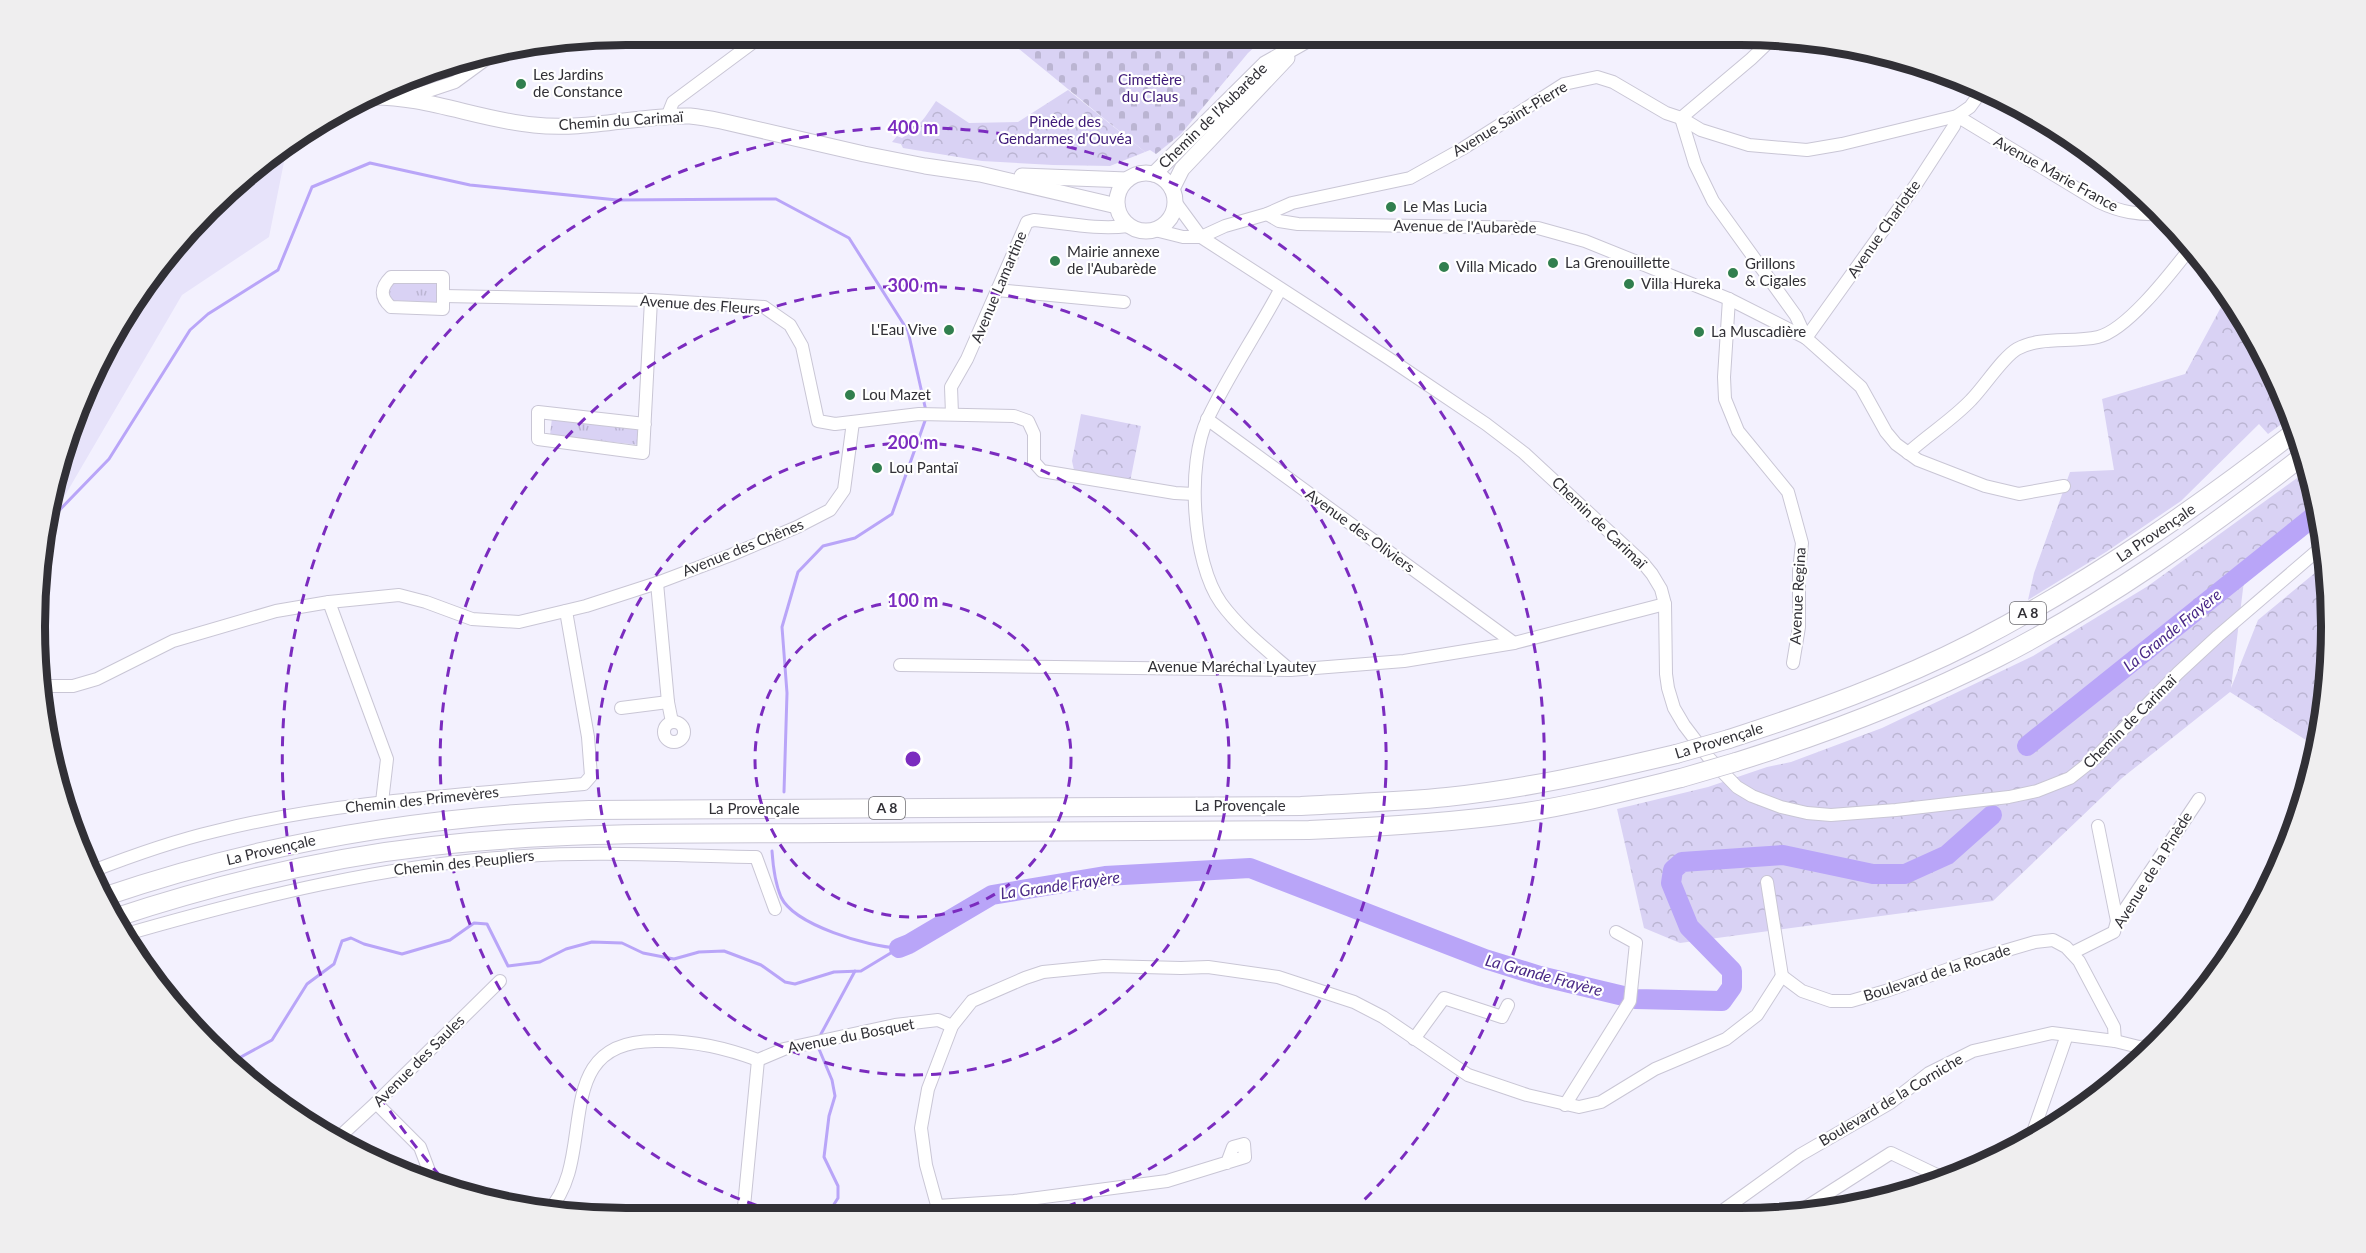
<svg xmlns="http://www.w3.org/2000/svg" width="2366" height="1253" viewBox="0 0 2366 1253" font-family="Lato,sans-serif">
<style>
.built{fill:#e7e3fa}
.grass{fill:url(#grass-tufts)}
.forest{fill:url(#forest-crowns)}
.cemetery{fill:url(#cemetery-stones)}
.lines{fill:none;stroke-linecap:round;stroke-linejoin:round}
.stream{stroke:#b9a5f8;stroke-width:3}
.river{stroke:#b9a5f8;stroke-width:20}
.minor-casing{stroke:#c9c6d5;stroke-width:14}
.major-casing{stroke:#c9c6d5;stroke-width:17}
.highway-casing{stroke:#c9c6d5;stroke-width:20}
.minor{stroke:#fff;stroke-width:12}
.major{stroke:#fff;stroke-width:15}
.highway{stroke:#fff;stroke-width:18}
.highway-bridge-casing{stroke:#c9c6d5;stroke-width:20;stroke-linecap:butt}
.highway-bridge{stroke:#fff;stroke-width:18}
.ring{fill:none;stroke:#7b2cbf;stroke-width:3;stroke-dasharray:10 8}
.poi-dot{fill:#317f4e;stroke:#fff;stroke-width:2}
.labels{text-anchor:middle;stroke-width:4.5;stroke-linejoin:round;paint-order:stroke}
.shield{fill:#fff;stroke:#6f6e72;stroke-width:1.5}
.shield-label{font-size:14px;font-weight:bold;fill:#313036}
.poi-label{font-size:15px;fill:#313036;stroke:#fff;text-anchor:start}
.park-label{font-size:15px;fill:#3f1b79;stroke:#fff}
.street-label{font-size:15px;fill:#313036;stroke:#fff}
.water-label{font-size:16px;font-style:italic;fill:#492886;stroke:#fff}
.rim{fill:none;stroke:#313036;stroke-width:8}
.centre{fill:#7b2cbf;stroke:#fff;stroke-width:3}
.ring-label{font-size:18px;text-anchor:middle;font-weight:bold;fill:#7b2cbf;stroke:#fff;stroke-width:4.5;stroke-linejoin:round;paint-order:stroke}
</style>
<defs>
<pattern id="grass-tufts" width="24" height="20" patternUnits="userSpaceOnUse" patternTransform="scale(1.5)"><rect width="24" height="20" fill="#d9d2f4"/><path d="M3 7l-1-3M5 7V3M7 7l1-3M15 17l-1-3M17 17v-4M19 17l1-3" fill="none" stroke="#bbb5d2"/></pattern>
<pattern id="forest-crowns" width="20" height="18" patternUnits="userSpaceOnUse" patternTransform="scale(1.5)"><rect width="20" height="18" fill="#d9d2f4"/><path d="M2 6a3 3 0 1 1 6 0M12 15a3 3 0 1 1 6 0" fill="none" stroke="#bbb5d2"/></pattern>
<pattern id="cemetery-stones" width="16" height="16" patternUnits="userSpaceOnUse" patternTransform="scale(1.5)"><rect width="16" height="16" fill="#d9d2f4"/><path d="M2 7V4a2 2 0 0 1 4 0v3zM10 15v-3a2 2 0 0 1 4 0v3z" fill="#bbb5d2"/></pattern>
</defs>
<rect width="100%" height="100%" fill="#f3f1fe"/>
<g class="built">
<polygon points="490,52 460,73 435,97 395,85 436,66"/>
<polygon points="288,142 269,237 182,295 60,504 48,512 55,474 80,400 134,298 182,236 266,157"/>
</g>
<g class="grass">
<polygon points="397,281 439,282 438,305 392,303 387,290 391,284"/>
<polygon points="552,418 641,428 639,445 550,435"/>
</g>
<g class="forest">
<path d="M 1068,90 L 1145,152 L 1110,166 L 1053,165 L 982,161 L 903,148 L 901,144 L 892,142 L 897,136 L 902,138 C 918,129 926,116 936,101 L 969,123 L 1018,122 Z"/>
<polygon points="2227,296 2252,331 2291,417 2268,434 2259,424 2181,501 2106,552 2028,600 2034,573 2070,472 2114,470 2102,399 2185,374"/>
<polygon points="1081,414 1141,426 1130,482 1074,470 1072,461"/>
<polygon points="2308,470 2316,507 2246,564 2231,688 2258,620 2327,563 2330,666 2317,747 2230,692 2122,778 1993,901 1680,943 1644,928 1617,809 1708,787 1767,767 1791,762 1882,728 1964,689 2033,656 2148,586"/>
</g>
<polygon class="cemetery" points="1002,35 1268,35 1248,53 1181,134 1156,154 1150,150 1145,152"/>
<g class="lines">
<g class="stream">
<polyline points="46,524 109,459 190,330 208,314 278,270 312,187 370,163 470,185 617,200 776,199 849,238 908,331 926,411"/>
<polyline points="784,792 787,693 782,627 798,572 823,546 855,538 892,514 926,418"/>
<path d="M 772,851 C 773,866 775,883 781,897 C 794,925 869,947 898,948"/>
<polyline points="821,1034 855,971"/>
<polyline points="819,1049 832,1080 835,1096 829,1116 824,1157 838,1186 838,1198 826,1217"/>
<polyline points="230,1063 272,1040 307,984 334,964 342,941 351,938 364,944 402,954 450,940 474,923 487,924 508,966 540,962 566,949 592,942 622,943 643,953 674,959 699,952 724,951 761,965 785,982 795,984 834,972 861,971 899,948"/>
</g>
<g class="river">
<polyline points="2027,746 2318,513"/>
<polyline points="899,948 909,944 992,895 1105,876 1250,868 1485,959 1540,976 1636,999 1722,1001 1732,987 1732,971 1689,927 1671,883 1673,870 1682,862 1783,855 1873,874 1905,874 1947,855 1992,815"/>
</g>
<defs>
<g id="minor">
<polyline points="1775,36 1751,59 1681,118 1695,164 1713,201 1796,316 1806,338"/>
<polyline points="404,99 455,82 500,49"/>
<polyline points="667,117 673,102 755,41 797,35"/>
<polyline points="1176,203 1201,237 1388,358 1486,424 1524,453 1643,563 1652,574 1661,589 1665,604 1666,674 1668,688 1674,708 1684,725 1709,758 1737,787 1752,796 1781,807 1807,813 1831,815 1896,810 2009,797 2037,791 2070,778 2094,759 2178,673 2218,636 2325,544"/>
<polyline points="1267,214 1279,221 1298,224 1538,228 1585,241 1729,299 1806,338 1861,387 1886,432 1896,444 1918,460 1985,486 2019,494 2064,486"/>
<polyline points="1155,230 1183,237 1201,237 1225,226 1267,214 1292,203 1410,178 1462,149 1564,84 1597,77 1613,82 1666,113 1681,118 1701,130 1749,145 1807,150 1842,144 1957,116 1970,107 1983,89"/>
<path d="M 391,277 L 443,277 L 443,309 L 391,307 C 380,297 380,288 391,277 Z"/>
<polyline points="997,290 1124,302"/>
<path d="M 1280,290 C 1257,333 1229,374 1208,418 C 1186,463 1192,562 1221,603 C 1240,629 1266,649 1290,670"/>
<polyline points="443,296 651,300 764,307 790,325 802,346 818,421 835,424 919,414 1014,416 1028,421 1034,434 1034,462 1042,471 1175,493 1194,494"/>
<polyline points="1729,299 1724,377 1725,399 1738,431 1788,492 1802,543 1799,571 1799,627 1793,663"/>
<path d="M 1806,338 L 1917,183 L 1954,126 L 1957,116 L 2099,202 C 2120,212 2138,215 2161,214"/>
<path d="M 952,414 L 951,387 L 967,359 L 1027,222 L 1034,220 C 1066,223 1097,230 1128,226"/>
<polyline points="1207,419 1514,643"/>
<polyline points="645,424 538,412 538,439 643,453 651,300"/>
<path d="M 1908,453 C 1929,434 1952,420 1971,400 C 1984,387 2003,357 2017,349 C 2040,336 2072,343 2098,337 C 2128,330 2173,270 2192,246"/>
<polyline points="657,583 668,702 672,722"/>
<polyline points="329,602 387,759 382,802"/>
<polyline points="900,665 1290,670 1404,661 1514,643 1665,604"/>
<polyline points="39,686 73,686 97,679 173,641 276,611 329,602 399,595 426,602 472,619 519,622 586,606 657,583 731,555 797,527 830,510 844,490 853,422"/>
<polyline points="621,708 668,702"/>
<circle cx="674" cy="732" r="10"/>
<polyline points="2098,826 2117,921"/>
<path d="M 90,872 C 131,856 173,841 216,831 C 336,801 461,795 584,784 L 591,776 L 588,737 L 566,611"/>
<polyline points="1767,882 1782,976"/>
<path d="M 123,935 C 255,897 387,864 524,856 C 601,851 679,856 756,857 L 775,909"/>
<polyline points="2072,953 2114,932 2117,921 2199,799"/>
<polyline points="1782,976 1802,991 1831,1001 1851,1001 1889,990 1977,959 2035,942 2053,940 2066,947 2079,961 2114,1027 2115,1041"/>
<polyline points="1414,1039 1444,998 1502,1017 1508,1005"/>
<polyline points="376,1103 420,1147 434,1184"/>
<polyline points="1565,1105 1630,1001 1636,943 1616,932"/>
<polyline points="2032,1135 2067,1035"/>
<polyline points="336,1140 376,1103 500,981"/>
<polyline points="937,1206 1014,1201 1167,1181 1245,1157 1244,1144 1233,1147 1227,1163"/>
<path d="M 548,1211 C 600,1157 546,1041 655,1041 C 692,1040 724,1047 758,1060 L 784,1049 L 895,1025 L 938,1020 L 952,1026"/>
<polyline points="1797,1213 1891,1153 1941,1177 1942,1180"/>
<polyline points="1718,1214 1800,1155 1890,1103 1929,1073 1973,1051 2052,1033 2115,1041 2139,1047 2153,1046"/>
<polyline points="940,1216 926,1165 921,1128 928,1089 952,1026 972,1001 1025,978 1043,972 1104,966 1181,968 1208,967 1278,977 1354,1002 1383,1017 1468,1075 1527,1095 1579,1107 1601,1102 1655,1069 1726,1039 1757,1015 1782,976"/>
<polyline points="743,1217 758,1060"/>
</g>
<g id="major">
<path d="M 368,97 C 424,95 479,120 534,125 C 586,131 638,115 690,116 C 700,117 711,119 721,121 L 864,154 L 925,166 L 980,174 L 1117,206"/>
<circle cx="1146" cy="202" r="29"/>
<polyline points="1154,174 1265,64 1316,35"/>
<polyline points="1022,176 1127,180"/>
<polyline points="1172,189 1182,169 1287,58"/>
</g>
<g id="highway">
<path d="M 1729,739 C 1812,712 1896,682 1974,642 C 2090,582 2195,509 2297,430"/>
<path d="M 1736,762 C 1825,734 1914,700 1997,658 C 2107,602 2207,530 2304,455"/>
<path d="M 103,897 C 260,843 423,816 589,810 L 1301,806 C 1349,803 1398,802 1447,797 C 1524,789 1600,772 1676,754"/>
<path d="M 114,918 C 217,884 324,858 432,846 C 565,831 698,834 831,833 C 991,832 1150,831 1309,830 C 1380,827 1450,823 1520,813 C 1574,805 1628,791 1681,778"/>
</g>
</defs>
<use href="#minor" class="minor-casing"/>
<use href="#major" class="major-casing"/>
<use href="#highway" class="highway-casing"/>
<use href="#minor" class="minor"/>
<use href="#major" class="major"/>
<use href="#highway" class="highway"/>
<defs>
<g id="highway-bridge">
<polyline points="1676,754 1729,739"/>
<polyline points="1681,778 1736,762"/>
</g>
</defs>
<use href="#highway-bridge" class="highway-bridge-casing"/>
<use href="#highway-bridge" class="highway-bridge"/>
</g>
<g class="ring">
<circle cx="913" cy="759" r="158"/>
<circle cx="913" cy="759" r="316"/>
<path d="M791 1216A473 473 0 1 1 1039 1215"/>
<path d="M452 1189A631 631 0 1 1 1351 1213"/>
</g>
<g class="poi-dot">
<circle cx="521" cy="84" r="6"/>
<circle cx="1391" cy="207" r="6"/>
<circle cx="1055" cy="261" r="6"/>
<circle cx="1553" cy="263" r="6"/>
<circle cx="1444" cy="267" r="6"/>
<circle cx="1733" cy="273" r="6"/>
<circle cx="1629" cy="284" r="6"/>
<circle cx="949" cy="330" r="6"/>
<circle cx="1699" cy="332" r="6"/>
<circle cx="850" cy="395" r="6"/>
<circle cx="877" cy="468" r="6"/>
</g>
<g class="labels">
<g class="shield">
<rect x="2010" y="602" width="36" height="22" rx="4.5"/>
<rect x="869" y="797" width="36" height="22" rx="4.5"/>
</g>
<g class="shield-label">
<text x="2028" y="618">A 8</text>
<text x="887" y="813">A 8</text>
</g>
<g class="poi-label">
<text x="533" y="80">Les Jardins<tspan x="533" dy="17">de Constance</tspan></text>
<text x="1403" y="212">Le Mas Lucia</text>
<text x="1067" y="257">Mairie annexe<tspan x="1067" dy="17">de l'Aubarède</tspan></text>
<text x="1565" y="268">La Grenouillette</text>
<text x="1745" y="269">Grillons<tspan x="1745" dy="17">&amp; Cigales</tspan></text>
<text x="1456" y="272">Villa Micado</text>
<text x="1641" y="289">Villa Hureka</text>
<text x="937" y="335" text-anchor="end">L'Eau Vive</text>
<text x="1711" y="337">La Muscadière</text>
<text x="862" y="400">Lou Mazet</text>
<text x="889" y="473">Lou Pantaï</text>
</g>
<g class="park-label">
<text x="1150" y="85">Cimetière<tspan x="1150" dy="17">du Claus</tspan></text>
<text x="1065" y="127">Pinède des<tspan x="1065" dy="17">Gendarmes d'Ouvéa</tspan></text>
</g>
<g class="street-label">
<text transform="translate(1213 116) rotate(-44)" y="5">Chemin de l'Aubarède</text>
<text transform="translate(1510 119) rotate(-31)" y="5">Avenue Saint-Pierre</text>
<text transform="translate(621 121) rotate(-4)" y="5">Chemin du Carimaï</text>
<text transform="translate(2056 174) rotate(29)" y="5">Avenue Marie France</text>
<text transform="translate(1465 227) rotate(1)" y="5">Avenue de l'Aubarède</text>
<text transform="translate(1884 229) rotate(-55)" y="5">Avenue Charlotte</text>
<text transform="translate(999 287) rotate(-67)" y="5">Avenue Lamartine</text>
<text transform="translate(700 305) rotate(4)" y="5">Avenue des Fleurs</text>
<text transform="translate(1599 523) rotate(44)" y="5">Chemin de Carimaï</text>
<text transform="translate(1360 531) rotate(36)" y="5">Avenue des Oliviers</text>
<text transform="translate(2156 533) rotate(-34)" y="5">La Provençale</text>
<text transform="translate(743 548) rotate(-22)" y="5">Avenue des Chênes</text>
<text transform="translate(1798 596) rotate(-87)" y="5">Avenue Regina</text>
<text x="1232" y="672">Avenue Maréchal Lyautey</text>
<text transform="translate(2130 722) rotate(-45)" y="5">Chemin de Carimaï</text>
<text transform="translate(1719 741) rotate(-17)" y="5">La Provençale</text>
<text transform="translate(422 800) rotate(-6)" y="5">Chemin des Primevères</text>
<text x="1240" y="811">La Provençale</text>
<text x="754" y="814">La Provençale</text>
<text transform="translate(271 850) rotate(-13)" y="5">La Provençale</text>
<text transform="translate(464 863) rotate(-6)" y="5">Chemin des Peupliers</text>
<text transform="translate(2153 870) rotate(-58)" y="5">Avenue de la Pinède</text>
<text transform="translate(1937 973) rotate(-18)" y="5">Boulevard de la Rocade</text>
<text transform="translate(851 1036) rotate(-11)" y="5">Avenue du Bosquet</text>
<text transform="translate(419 1061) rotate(-45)" y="5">Avenue des Saules</text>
<text transform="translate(1891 1100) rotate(-31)" y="5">Boulevard de la Corniche</text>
</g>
<g class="water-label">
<text transform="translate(2172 630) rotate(-39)" y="6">La Grande Frayère</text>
<text transform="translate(1060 885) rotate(-8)" y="6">La Grande Frayère</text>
<text transform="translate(1544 975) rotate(15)" y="6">La Grande Frayère</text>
</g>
</g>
<path d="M0 0H2366V1253H0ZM626 45H1740A581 581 0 0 1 2321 626V627A581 581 0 0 1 1740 1208H626A581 581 0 0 1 45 627V626A581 581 0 0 1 626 45Z" fill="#efeeef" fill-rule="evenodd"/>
<path class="rim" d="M626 45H1740A581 581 0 0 1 2321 626V627A581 581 0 0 1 1740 1208H626A581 581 0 0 1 45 627V626A581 581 0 0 1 626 45Z"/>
<circle cx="913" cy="759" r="9" class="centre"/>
<g class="ring-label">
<text x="913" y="134">400 m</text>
<text x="913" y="292">300 m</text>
<text x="913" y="449">200 m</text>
<text x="913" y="607">100 m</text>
</g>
</svg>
